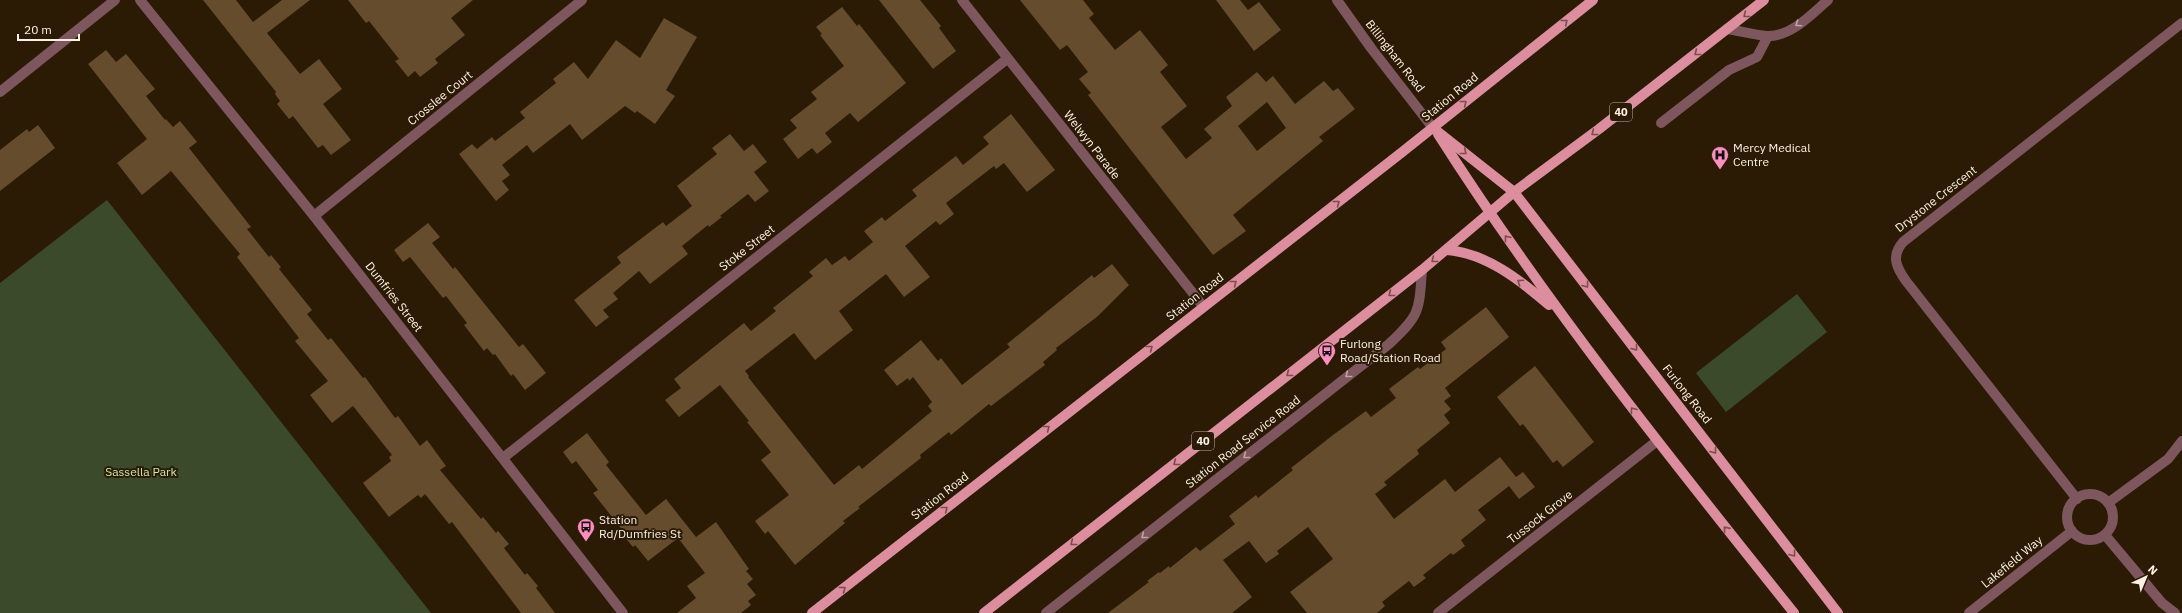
<svg xmlns="http://www.w3.org/2000/svg" width="2182" height="613" viewBox="0 0 2182 613" font-family="'IBM Plex Sans',sans-serif">
<style>
.green{fill:#3a4a2a}
.building{fill:#644c2d;fill-rule:evenodd}
.lines{fill:none;stroke-linecap:round;stroke-linejoin:round}
.minor{stroke:#7d565e;stroke-width:10}
.major{stroke:#dc8d9e;stroke-width:10}
.oneway{stroke:#7b4e4a}
.oneway2{stroke:#bea4a2}
.labels{text-anchor:middle;stroke-width:4;stroke-linejoin:round;paint-order:stroke}
.shield{fill:#2b1b05;stroke:#bfb2a2;stroke-width:1}
.shield-label{font-size:11px;font-weight:bold;fill:#fef2e5}
.street-label{font-size:12px;fill:#fef2e5;stroke:#2b1b05}
.poi-label{font-size:12px;fill:#fef2e5;stroke:#2b1b05;text-anchor:start}
.park-label{font-size:12px;fill:#c9e9ae;stroke:#2b1b05}
</style>
<rect width="100%" height="100%" fill="#2b1b05"/>
<g class="green">
<polygon points="107,200 431,613 0,613 0,283"/>
<polygon points="1797,294 1827,332 1726,412 1696,373"/>
</g>
<g class="building">
<polygon points="203,0 236,0 253,22 282,0 310,0 267,33 300,74 319,59 342,89 323,104 351,140 331,155 323,145 318,148 293,116 289,119 277,104 280,101 275,94 276,92"/>
<polygon points="348,0 473,0 451,18 465,35 435,59 438,63 420,77 415,71 408,77 395,61 399,59 369,21 366,23"/>
<polygon points="879,0 920,0 941,26 939,28 956,51 933,69"/>
<path d="M 1020,0 L 1083,0 L 1094,14 L 1089,18 L 1115,50 L 1140,30 L 1168,65 L 1160,72 L 1187,106 L 1161,127 L 1186,159 L 1212,138 L 1204,129 L 1232,106 L 1226,97 L 1257,72 L 1266,82 L 1273,76 L 1295,104 L 1324,81 L 1333,91 L 1338,88 L 1355,109 L 1319,137 L 1323,141 L 1233,215 L 1246,231 L 1213,255 L 1088,95 L 1091,93 L 1079,79 L 1088,72 L 1067,45 L 1060,50 ZM 1267,102 L 1286,128 L 1257,151 L 1238,126 Z"/>
<polygon points="1216,0 1240,0 1248,10 1259,2 1281,30 1254,51"/>
<polygon points="842,7 857,26 859,24 906,83 858,122 850,113 825,133 832,142 817,154 812,148 798,159 783,139 797,128 790,120 817,99 811,92 844,66 820,35 822,34 816,27"/>
<polygon points="664,18 697,37 666,90 675,96 655,124 637,111 635,113 625,106 582,140 570,124 533,153 527,145 502,165 510,175 502,181 509,190 496,201 459,154 472,144 477,149 492,137 495,141 525,118 520,112 556,83 553,79 574,62 588,79 616,40 640,58"/>
<polygon points="106,50 116,62 126,54 155,89 146,96 165,120 166,119 173,127 180,121 197,142 189,148 251,227 247,229 269,257 271,255 281,267 279,269 312,310 307,314 328,340 331,338 363,378 365,377 395,418 398,416 420,446 427,440 446,466 440,470 481,519 483,517 496,533 498,531 509,544 504,548 525,575 527,573 538,586 536,588 555,613 521,613 452,522 449,524 425,494 421,498 418,495 389,517 363,483 391,461 389,457 392,455 353,406 332,423 310,395 328,381 295,341 299,338 237,257 240,254 171,171 142,195 117,163 147,139 88,64"/>
<polygon points="1011,114 1055,170 1027,192 1004,163 996,169 994,166 946,203 954,214 940,225 936,221 905,246 930,277 904,297 886,274 839,311 853,330 815,360 794,333 745,371 749,376 748,377 834,485 859,465 862,469 932,411 928,406 932,402 913,377 909,381 908,378 897,386 884,370 921,340 938,361 941,358 962,385 1010,347 1007,344 1092,275 1094,278 1112,264 1129,285 1098,316 1056,348 1057,350 1043,362 1045,365 991,406 989,404 951,435 949,432 920,455 921,458 858,507 860,508 843,521 845,523 795,565 768,531 765,534 755,521 789,495 761,460 771,452 747,422 749,421 720,385 679,417 665,400 681,388 674,379 744,323 751,331 776,311 773,308 813,276 809,272 826,258 832,265 845,256 849,261 873,242 864,231 882,217 885,221 917,196 912,190 956,156 963,165 989,144 983,137"/>
<polygon points="38,125 55,148 0,191 0,150 27,129 29,132"/>
<polygon points="730,134 744,151 753,144 767,162 754,172 769,191 755,202 748,194 720,216 722,217 709,227 708,225 682,246 688,254 650,284 639,271 613,293 618,299 603,310 609,317 596,327 574,300 621,263 617,257 663,222 666,226 692,206 677,186 717,154 712,148"/>
<polygon points="428,223 440,237 432,243 453,269 455,267 519,347 523,344 546,373 525,390 513,374 511,376 495,354 493,355 487,348 484,351 464,325 467,323 446,296 443,298 410,257 403,262 394,250"/>
<polygon points="1486,307 1509,337 1445,388 1451,396 1444,401 1451,409 1444,415 1450,423 1417,450 1419,454 1384,482 1387,485 1375,494 1394,519 1445,479 1455,492 1500,457 1516,477 1523,472 1535,487 1519,499 1509,486 1478,510 1486,520 1461,540 1465,546 1453,555 1451,553 1423,575 1426,578 1414,587 1409,581 1382,602 1385,606 1377,613 1307,613 1290,592 1333,559 1308,527 1277,551 1279,554 1266,563 1249,541 1223,560 1252,597 1232,613 1108,613 1149,582 1147,581 1159,572 1160,573 1169,566 1170,568 1196,547 1200,551 1235,524 1229,516 1256,495 1258,498 1293,470 1291,468 1333,435 1366,411 1371,417 1396,398 1389,389 1418,367 1420,369 1446,349 1441,342"/>
<polygon points="1535,366 1594,442 1563,467 1557,460 1553,463 1523,424 1520,426 1497,397"/>
<polygon points="587,433 609,462 606,465 646,515 666,499 696,537 716,522 749,569 746,571 753,579 747,584 756,595 748,601 751,605 741,613 677,613 696,598 687,586 705,573 678,538 648,561 635,545 633,547 622,534 624,532 593,493 598,490 576,461 572,464 563,452"/>
</g>
<g class="lines">
<g class="minor">
<polyline points="140,0 314,216 623,613"/>
<polyline points="962,0 1203,306"/>
<polyline points="1337,0 1371,48 1433,128"/>
<path d="M 1727,29 C 1740,31 1754,35 1767,36 C 1791,37 1812,14 1828,0"/>
<polyline points="0,92 115,0"/>
<polyline points="1661,123 1729,70 1757,57 1768,36"/>
<polyline points="314,216 582,0"/>
<polyline points="503,458 1007,59"/>
<circle cx="2090" cy="517" r="23"/>
<path d="M 2077,499 L 1906,281 C 1896,267 1891,256 1903,242 L 2182,23"/>
<polyline points="2108,503 2168,459 2182,441"/>
<polyline points="2105,535 2162,603 2175,613"/>
<path d="M 1046,613 L 1389,344 C 1420,315 1419,312 1422,270"/>
<polyline points="1438,613 1657,441"/>
<polyline points="1969,613 2072,531"/>
</g>
<g class="major">
<polyline points="1433,128 1514,192 1838,613"/>
<path d="M 1438,134 C 1545,302 1669,457 1794,613"/>
<path d="M 1447,250 C 1486,253 1520,280 1549,305"/>
<polyline points="812,613 1401,153 1593,0"/>
<polyline points="984,613 1422,270 1514,192 1599,129 1764,0"/>
</g>
</g>
<defs><path id="oneway-chevron" d="M-2-3.5L2.5 0L-2 3.5" fill="none" stroke-width="1.6" stroke-linecap="round" stroke-linejoin="round"/></defs>
<g class="oneway">
<use href="#oneway-chevron" transform="translate(1746 15) rotate(142)"/>
<use href="#oneway-chevron" transform="translate(1565 22) rotate(-39)"/>
<use href="#oneway-chevron" transform="translate(1697 53) rotate(142)"/>
<use href="#oneway-chevron" transform="translate(1464 103) rotate(-39)"/>
<use href="#oneway-chevron" transform="translate(1594 133) rotate(142)"/>
<use href="#oneway-chevron" transform="translate(1464 152) rotate(39)"/>
<use href="#oneway-chevron" transform="translate(1337 203) rotate(-38)"/>
<use href="#oneway-chevron" transform="translate(1507 238) rotate(-128)"/>
<use href="#oneway-chevron" transform="translate(1434 260) rotate(141)"/>
<use href="#oneway-chevron" transform="translate(1520 282) rotate(-146)"/>
<use href="#oneway-chevron" transform="translate(1234 283) rotate(-38)"/>
<use href="#oneway-chevron" transform="translate(1586 285) rotate(53)"/>
<use href="#oneway-chevron" transform="translate(1391 294) rotate(142)"/>
<use href="#oneway-chevron" transform="translate(1150 348) rotate(-38)"/>
<use href="#oneway-chevron" transform="translate(1635 348) rotate(52)"/>
<use href="#oneway-chevron" transform="translate(1289 374) rotate(142)"/>
<use href="#oneway-chevron" transform="translate(1633 410) rotate(-127)"/>
<use href="#oneway-chevron" transform="translate(1047 428) rotate(-38)"/>
<use href="#oneway-chevron" transform="translate(1714 451) rotate(52)"/>
<use href="#oneway-chevron" transform="translate(1176 463) rotate(142)"/>
<use href="#oneway-chevron" transform="translate(945 509) rotate(-38)"/>
<use href="#oneway-chevron" transform="translate(1726 529) rotate(-129)"/>
<use href="#oneway-chevron" transform="translate(1073 543) rotate(142)"/>
<use href="#oneway-chevron" transform="translate(1793 554) rotate(52)"/>
<use href="#oneway-chevron" transform="translate(843 589) rotate(-38)"/>
</g>
<g class="oneway2">
<use href="#oneway-chevron" transform="translate(1798 24) rotate(146)"/>
<use href="#oneway-chevron" transform="translate(1348 375) rotate(142)"/>
<use href="#oneway-chevron" transform="translate(1246 456) rotate(142)"/>
<use href="#oneway-chevron" transform="translate(1144 536) rotate(142)"/>
</g>
<defs>
<symbol id="hospital-pin" viewBox="-11 -11 22 30"><path d="M0 17L-7.5 6A9.5 9.5 0 1 1 7.5 6Z" fill="#fd8ebf" stroke="#2b1b05"/><path d="M-5-5h3v3.5h4V-5h3V5h-3V1.5h-4V5h-3Z" fill="#111"/></symbol>
<symbol id="bus-pin" viewBox="-11 -11 22 30"><path d="M0 17L-7.5 6A9.5 9.5 0 1 1 7.5 6Z" fill="#fd8ebf" stroke="#2b1b05"/><path d="M-5-6H5V4H4V6H2V4H-2V6H-4V4H-5ZM-3.5-4V0h7V-4ZM-3.5 1.2v1.5H-2V1.2ZM2 1.2v1.5H3.5V1.2Z" fill="#111"/></symbol>
</defs>
<g fill-rule="evenodd">
<use href="#hospital-pin" x="1710" y="145" width="20" height="27"/>
<use href="#bus-pin" x="1317" y="341" width="20" height="27"/>
<use href="#bus-pin" x="576" y="517" width="20" height="27"/>
</g>
<g class="labels">
<g class="shield">
<rect x="1610" y="103" width="22" height="18" rx="3"/>
<rect x="1192" y="432" width="22" height="18" rx="3"/>
</g>
<g class="shield-label">
<text x="1621" y="116">40</text>
<text x="1203" y="445">40</text>
</g>
<g class="street-label">
<text transform="translate(1395 56) rotate(52)" y="4">Billingham Road</text>
<text transform="translate(1450 97) rotate(-39)" y="4">Station Road</text>
<text transform="translate(440 98) rotate(-39)" y="4">Crosslee Court</text>
<text transform="translate(1092 145) rotate(52)" y="4">Welwyn Parade</text>
<text transform="translate(1936 199) rotate(-38)" y="4">Drystone Crescent</text>
<text transform="translate(747 248) rotate(-38)" y="4">Stoke Street</text>
<text transform="translate(394 297) rotate(52)" y="4">Dumfries Street</text>
<text transform="translate(1195 297) rotate(-38)" y="4">Station Road</text>
<text transform="translate(1687 394) rotate(52)" y="4">Furlong Road</text>
<text transform="translate(1243 442) rotate(-38)" y="4">Station Road Service Road</text>
<text transform="translate(940 496) rotate(-38)" y="4">Station Road</text>
<text transform="translate(1540 517) rotate(-38)" y="4">Tussock Grove</text>
<text transform="translate(2012 562) rotate(-39)" y="4">Lakefield Way</text>
</g>
<g class="poi-label">
<text x="1733" y="152">Mercy Medical<tspan x="1733" dy="14">Centre</tspan></text>
<text x="1340" y="348">Furlong<tspan x="1340" dy="14">Road/Station Road</tspan></text>
<text x="599" y="524">Station<tspan x="599" dy="14">Rd/Dumfries St</tspan></text>
</g>
<g class="park-label">
<text x="141" y="476">Sassella Park</text>
</g>
</g>
<g transform="translate(2146 577) rotate(44)" stroke="#2b1b05" stroke-width="3" paint-order="stroke">
<path d="M0-3L7 15L0 10L-7 15Z" fill="#fef2e5"/>
<text y="-6" font-size="11" font-weight="bold" text-anchor="middle" fill="#fef2e5">N</text>
</g>
<path d="M18 34v6h61v-6" fill="none" stroke="#fef2e5" stroke-width="2"/>
<text x="24" y="34" font-size="12" fill="#fef2e5" stroke="#2b1b05" stroke-width="3" paint-order="stroke">20 m</text>
</svg>
